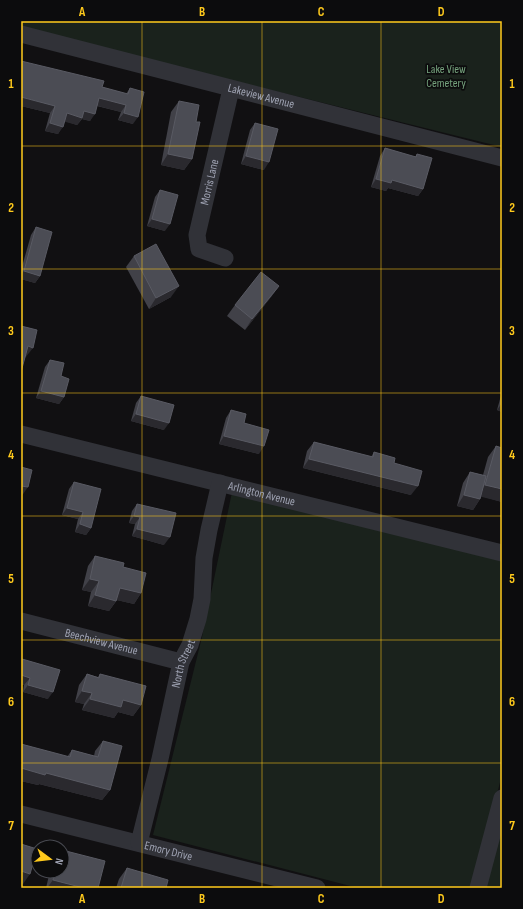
<svg xmlns="http://www.w3.org/2000/svg" width="523" height="909" viewBox="0 0 523 909" font-family="'Sofia Sans Condensed',sans-serif">
<style>
.green{fill:#1a221c}
.lines{fill:none;stroke-linecap:round;stroke-linejoin:round}
.street{stroke:#313238;stroke-width:17}
.wall{fill:#414148}
.shaded-wall{fill:#2a292e}
.building{fill:#4b4c54;stroke:#595a63}
.grid{fill:none;stroke:#ffca1c;stroke-width:1;stroke-opacity:0.55}
.labels{text-anchor:middle;stroke-width:3.5;stroke-linejoin:round;paint-order:stroke}
.park-label{font-size:12px;fill:#75a27d;stroke:#0c0c0d}
.street-label{font-size:12px;fill:#a0a4b4;stroke:#0c0c0d}
.neatline{fill:none;stroke:#ffca1c;stroke-width:1.5}
.grid-label{font-size:13px;text-anchor:middle;font-weight:bold;fill:#ffca1c}
</style>
<rect width="100%" height="100%" fill="#111012"/>
<g class="green">
<polygon points="21,21 502,21 502,147 21,28"/>
<polygon points="232,492 502,561 502,774 474,888 358,888 153,835 202,637"/>
<polygon points="502,826 502,888 485,888"/>
</g>
<g class="lines">
<g class="street">
<path id="s1" d="M 21,34 L 502,158"/>
<path id="s2" d="M 225,258 L 199,249 L 197,235 L 231,89"/>
<path id="s3" d="M 21,434 L 502,553"/>
<path id="s4" d="M 21,621 L 181,662"/>
<path id="s5" d="M 21,814 L 317,888"/>
<path id="s6" d="M 139,843 L 160,759 L 181,662 L 190,645 L 198,619 L 202,599 L 204,558 L 209,530 L 220,483"/>
<polyline points="478,888 502,798"/>
</g>
</g>
<g class="wall">
<polygon points="102,87 126,94 130,88 133,124 118,120 121,112 97,106 90,121 82,119 77,125 65,121 58,134 45,131 50,113 21,106"/>
<polygon points="179,101 196,122 192,159 184,170 161,165 171,112"/>
<polygon points="255,123 264,170 241,164 250,130"/>
<polygon points="385,148 415,157 417,154 423,189 418,196 388,188 386,191 371,187 380,156"/>
<polygon points="160,190 165,231 147,226 155,197"/>
<polygon points="36,227 40,276 35,283 21,279 21,270 31,235"/>
<polygon points="134,256 171,297 149,309 126,267"/>
<polygon points="279,286 271,297 245,330 227,316 235,305"/>
<polygon points="50,360 61,376 64,397 59,404 36,398 45,367"/>
<polygon points="502,392 502,412 497,410"/>
<polygon points="141,396 164,430 131,421 136,403"/>
<polygon points="231,410 244,423 259,454 219,444 226,418"/>
<polygon points="314,442 371,457 374,452 394,463 411,495 303,468 307,451"/>
<polygon points="496,446 502,448 502,502 481,496 480,499 473,510 457,506 463,483 470,472 483,475 488,457"/>
<polygon points="74,482 91,528 86,535 75,532 78,519 62,515 69,489"/>
<polygon points="137,504 164,545 132,536 135,524 129,523 132,511"/>
<polygon points="95,556 123,567 141,593 134,604 117,600 109,611 88,606 91,592 82,590 88,566"/>
<polygon points="22,659 48,699 23,692 24,685 21,684 21,661"/>
<polygon points="87,674 98,677 100,674 141,705 133,716 118,712 114,718 82,710 84,704 75,702 79,685"/>
<polygon points="103,741 110,790 102,800 39,784 38,785 21,781 21,744 67,757 72,750 94,756 95,751"/>
<polygon points="127,868 166,888 116,888 119,879"/>
<polygon points="50,871 62,871 98,888 46,888"/>
</g>
<g class="shaded-wall">
<polygon points="21,97 55,106 50,113 21,106"/>
<polygon points="99,98 126,105 121,112 94,105"/>
<polygon points="84,111 95,114 90,121 82,119 77,125 62,121 67,113"/>
<polygon points="124,113 138,117 133,124 118,120"/>
<polygon points="50,123 63,127 58,134 45,131"/>
<polygon points="168,154 192,159 184,170 161,165"/>
<polygon points="246,156 269,162 264,170 241,164"/>
<polygon points="376,179 392,180 423,189 418,196 388,188 386,191 371,187"/>
<polygon points="152,219 170,224 165,231 147,226"/>
<polygon points="24,271 40,276 35,283 21,279 21,275"/>
<polygon points="179,286 171,297 149,309 156,298"/>
<polygon points="279,286 271,297 245,330 252,319"/>
<polygon points="28,346 33,348 25,358 21,357"/>
<polygon points="41,391 64,397 59,404 36,398"/>
<polygon points="502,403 502,412 497,410"/>
<polygon points="136,414 169,423 164,430 131,421"/>
<polygon points="224,436 264,446 259,454 219,444"/>
<polygon points="309,459 418,486 411,495 303,468"/>
<polygon points="485,485 502,489 502,502 478,496"/>
<polygon points="21,486 28,487 21,497"/>
<polygon points="464,495 480,499 473,510 457,506"/>
<polygon points="67,508 83,512 78,519 62,515"/>
<polygon points="134,516 140,517 135,524 129,523"/>
<polygon points="80,524 91,528 86,535 75,532"/>
<polygon points="137,529 170,537 164,545 132,536"/>
<polygon points="90,579 99,581 91,592 82,590"/>
<polygon points="120,588 141,593 134,604 112,599"/>
<polygon points="95,595 116,601 109,611 88,606"/>
<polygon points="21,675 30,678 24,685 21,684"/>
<polygon points="28,685 53,692 48,699 23,692"/>
<polygon points="82,691 92,693 84,704 75,702"/>
<polygon points="90,699 123,700 141,705 133,716 118,712 114,718 82,710"/>
<polygon points="21,768 46,773 110,790 102,800 39,784 38,785 21,781"/>
<polygon points="21,871 30,874 23,884 21,884"/>
<polygon points="53,880 84,888 47,888"/>
</g>
<g class="building">
<polygon points="21,61 104,81 102,87 128,94 130,88 144,92 138,117 124,113 126,105 99,98 95,114 84,111 82,118 67,113 63,127 50,123 55,106 21,97"/>
<polygon points="179,101 199,105 196,122 200,122 192,159 168,154"/>
<polygon points="255,123 278,129 269,162 246,156"/>
<polygon points="385,148 416,157 417,154 432,158 423,189 392,180 391,183 376,179"/>
<polygon points="160,190 178,195 170,224 152,219"/>
<polygon points="36,227 52,232 40,276 24,271"/>
<polygon points="156,244 179,286 156,298 134,256"/>
<polygon points="261,272 279,286 252,319 235,305"/>
<polygon points="21,326 37,330 33,348 28,346 21,372"/>
<polygon points="50,360 64,363 61,376 69,379 64,397 41,391"/>
<polygon points="141,396 174,405 169,423 136,414"/>
<polygon points="231,410 246,414 244,423 269,430 264,446 224,436"/>
<polygon points="314,442 373,457 374,452 395,458 394,463 422,471 418,486 309,459"/>
<polygon points="496,446 502,448 502,489 485,485"/>
<polygon points="21,467 32,470 28,487 21,486"/>
<polygon points="470,472 486,476 480,499 464,495"/>
<polygon points="74,482 101,489 91,528 80,524 83,512 67,508"/>
<polygon points="137,504 176,513 170,537 137,529 140,517 134,516"/>
<polygon points="95,556 124,563 123,567 146,573 141,593 120,588 116,601 95,595 99,581 90,579"/>
<polygon points="22,659 60,670 53,692 28,685 30,678 21,675 21,663"/>
<polygon points="87,674 99,678 100,674 146,686 141,705 123,700 121,707 90,699 92,693 82,691"/>
<polygon points="103,741 122,746 110,790 46,773 45,775 21,768 21,744 70,757 72,750 98,757"/>
<polygon points="21,844 37,849 30,874 21,871"/>
<polygon points="62,850 105,861 98,888 84,888 53,880 55,871 62,871"/>
<polygon points="127,868 168,880 166,888 121,888"/>
</g>
<path class="grid" d="M 142,21 L 142,888M 262,21 L 262,888M 381,21 L 381,888M 21,146 L 502,146M 21,269 L 502,269M 21,393 L 502,393M 21,516 L 502,516M 21,640 L 502,640M 21,763 L 502,763"/>
<g class="labels">
<g class="park-label">
<text x="446" y="73">Lake View<tspan x="446" dy="14">Cemetery</tspan></text>
</g>
<g class="street-label">
<text dy="4" stroke="none"><textPath href="#s1" startOffset="248">Lakeview Avenue</textPath></text>
<text dy="4" stroke="none"><textPath href="#s2" startOffset="96">Morris Lane</textPath></text>
<text dy="4" stroke="none"><textPath href="#s3" startOffset="248">Arlington Avenue</textPath></text>
<text dy="4" stroke="none"><textPath href="#s4" startOffset="83">Beechview Avenue</textPath></text>
<text dy="4" stroke="none"><textPath href="#s6" startOffset="185">North Street</textPath></text>
<text dy="4" stroke="none"><textPath href="#s5" startOffset="152">Emory Drive</textPath></text>
</g>
</g>
<rect width="523" height="909" fill="none" stroke="#0c0c0d" stroke-width="44"/>
<g transform="translate(50 859) rotate(105)"><circle r="19" fill="#0c0c0d" stroke="#474950"/>
<path d="M0-3L7 15L0 10L-7 15Z" fill="#ffca1c"/>
<text y="-6" font-size="11" font-weight="bold" text-anchor="middle" fill="#a0a4b4">N</text>
</g>
<rect x="22" y="22" width="479" height="865" class="neatline"/>
<g class="grid-label">
<text x="82" y="16">A</text>
<text x="202" y="16">B</text>
<text x="321" y="16">C</text>
<text x="441" y="16">D</text>
<text x="11" y="88">1</text>
<text x="512" y="88">1</text>
<text x="11" y="212">2</text>
<text x="512" y="212">2</text>
<text x="11" y="335">3</text>
<text x="512" y="335">3</text>
<text x="11" y="459">4</text>
<text x="512" y="459">4</text>
<text x="11" y="583">5</text>
<text x="512" y="583">5</text>
<text x="11" y="706">6</text>
<text x="512" y="706">6</text>
<text x="11" y="830">7</text>
<text x="512" y="830">7</text>
<text x="82" y="903">A</text>
<text x="202" y="903">B</text>
<text x="321" y="903">C</text>
<text x="441" y="903">D</text>
</g>
</svg>
